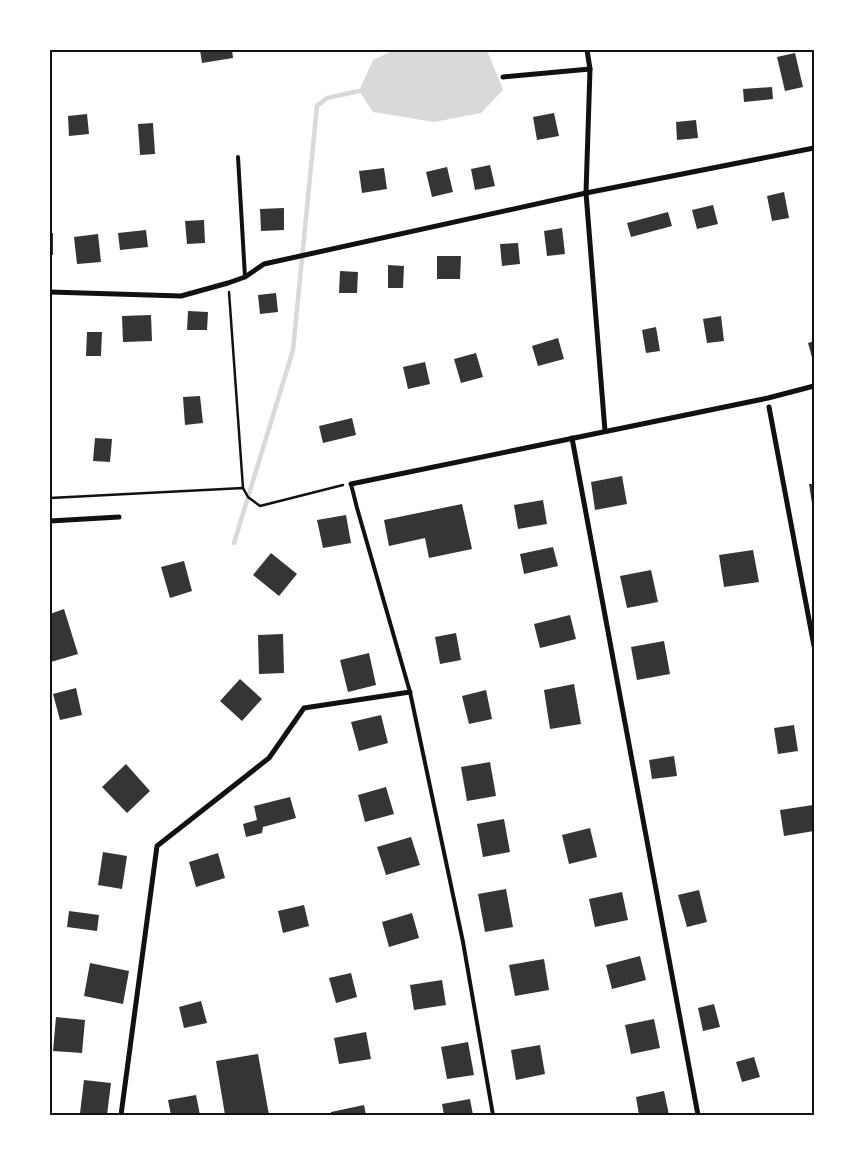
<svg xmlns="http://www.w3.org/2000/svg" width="864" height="1165" viewBox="0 0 864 1165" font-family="'IBM Plex Serif',serif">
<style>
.water{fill:#d9d9d9}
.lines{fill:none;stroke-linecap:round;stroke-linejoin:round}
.stream{stroke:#d9d9d9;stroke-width:4.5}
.building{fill:#353535}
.path{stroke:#111;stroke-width:2.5}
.service{stroke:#111;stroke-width:4}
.minor{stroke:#111;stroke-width:5}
.neatline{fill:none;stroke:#111;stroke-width:2}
</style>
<rect width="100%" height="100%" fill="#fff"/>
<polygon class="water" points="394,50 487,50 503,90 481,113 434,122 373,112 359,91 373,60"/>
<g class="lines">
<polyline class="stream" points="234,543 293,350 317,106 327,98 359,91"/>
</g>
<g class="building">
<polygon points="200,50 232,50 233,58 202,63"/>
<polygon points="795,53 803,87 785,91 777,57"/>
<polygon points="772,87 773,99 744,102 743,89"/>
<polygon points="554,113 559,136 537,140 533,117"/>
<polygon points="87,114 89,134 69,136 68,116"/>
<polygon points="696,120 698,138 677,140 676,122"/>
<polygon points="153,123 155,154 140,155 138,124"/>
<polygon points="490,165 495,186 475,190 471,169"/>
<polygon points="447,167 453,192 432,197 426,172"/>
<polygon points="384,168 387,189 362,193 359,171"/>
<polygon points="784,192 789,218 772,221 767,196"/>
<polygon points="713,205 718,224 697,229 692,210"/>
<polygon points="284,208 284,230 261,231 260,209"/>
<polygon points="668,212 672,226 631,237 627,223"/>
<polygon points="204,220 205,243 187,244 185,221"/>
<polygon points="562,228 565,254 547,256 544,231"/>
<polygon points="146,230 148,247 120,250 118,233"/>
<rect x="50" y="233" width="3" height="22"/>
<polygon points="98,234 101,262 77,264 74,237"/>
<polygon points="518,243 520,264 502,266 500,244"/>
<polygon points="437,256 461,256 460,279 437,279"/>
<polygon points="388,265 404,266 403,288 388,288"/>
<polygon points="340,271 358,272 357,293 339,293"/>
<polygon points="276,293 278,312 260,314 258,295"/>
<polygon points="188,311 208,312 207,330 187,330"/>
<polygon points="151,315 152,341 123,342 122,316"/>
<polygon points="721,316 724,341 707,343 703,319"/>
<polygon points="656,327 660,351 646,353 642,330"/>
<polygon points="87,332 102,332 101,356 86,356"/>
<polygon points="558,338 564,359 538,366 532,346"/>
<polygon points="814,341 814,361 813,361 808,343"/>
<polygon points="476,353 483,377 461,383 454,359"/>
<polygon points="425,362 430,384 408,389 403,367"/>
<polygon points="200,396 203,423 185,425 183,397"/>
<polygon points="352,418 356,435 323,443 319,426"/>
<polygon points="95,438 112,439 110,462 93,461"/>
<polygon points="622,476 627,504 595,510 591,482"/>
<polygon points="809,484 814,484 814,510 813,510"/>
<polygon points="543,500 547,524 518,529 514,505"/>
<polygon points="462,504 472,549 429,558 425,538 389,546 384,520"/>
<polygon points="346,515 351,543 323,548 317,520"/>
<polygon points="553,547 558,566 524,574 520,554"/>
<polygon points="753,550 759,582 724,587 719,555"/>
<polygon points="271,553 297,574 279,596 253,575"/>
<polygon points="184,561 192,591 170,598 161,567"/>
<polygon points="651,570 658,602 627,608 620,576"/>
<polygon points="64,609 78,654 51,662 50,614"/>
<polygon points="570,615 576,639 540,648 534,624"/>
<polygon points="456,633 461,660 440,664 435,637"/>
<polygon points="283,634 284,673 259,674 258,635"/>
<polygon points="664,641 670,674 637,680 631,647"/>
<polygon points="369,653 376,685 348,692 340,660"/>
<polygon points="240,679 262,699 242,721 220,701"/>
<polygon points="574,684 581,724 550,729 544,690"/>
<polygon points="76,688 82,715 60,720 53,694"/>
<polygon points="486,690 492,719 469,724 462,696"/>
<polygon points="381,715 388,743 359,751 351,722"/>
<polygon points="794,725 798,751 778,754 774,728"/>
<polygon points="674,756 677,776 652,779 649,760"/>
<polygon points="490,762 496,796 467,801 461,767"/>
<polygon points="126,764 150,791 127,813 102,787"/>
<polygon points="386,787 394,814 365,822 358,795"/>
<polygon points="290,797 296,818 263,827 262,833 246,837 243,824 257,820 254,806"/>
<polygon points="813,805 814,814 814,831 784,836 780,810"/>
<polygon points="504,819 510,852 483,857 477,824"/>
<polygon points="590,828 597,857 569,864 562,835"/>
<polygon points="411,837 420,865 386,875 377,847"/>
<polygon points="103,852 127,856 122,889 98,885"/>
<polygon points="218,853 225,878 196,887 189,862"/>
<polygon points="506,889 513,927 485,932 478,894"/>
<polygon points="699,890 707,922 687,927 678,895"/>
<polygon points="622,892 628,920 595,927 589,899"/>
<polygon points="304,905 309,926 283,933 278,911"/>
<polygon points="69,911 99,915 97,931 67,927"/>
<polygon points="412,913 419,938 389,947 382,922"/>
<polygon points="640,956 646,980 612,989 606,965"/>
<polygon points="544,959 549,990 515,996 509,965"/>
<polygon points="90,963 129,971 123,1004 84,996"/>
<polygon points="351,973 357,997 336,1003 329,978"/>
<polygon points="442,980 446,1005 414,1010 410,985"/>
<polygon points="201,1001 207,1023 184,1028 179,1007"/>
<polygon points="714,1004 720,1027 703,1031 698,1008"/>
<polygon points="56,1017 85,1020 82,1053 53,1051"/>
<polygon points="654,1019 660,1048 631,1054 625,1025"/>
<polygon points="366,1032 371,1059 339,1064 334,1038"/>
<polygon points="468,1042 474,1075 447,1079 441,1047"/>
<polygon points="540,1045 545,1074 516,1080 511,1050"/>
<polygon points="258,1054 269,1115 225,1115 216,1061"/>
<polygon points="754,1057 760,1077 742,1082 736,1062"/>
<polygon points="84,1080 111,1083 107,1115 80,1113"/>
<polygon points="664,1091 669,1115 639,1115 636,1097"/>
<polygon points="196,1095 200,1115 171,1115 168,1100"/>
<polygon points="470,1099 473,1115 444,1115 442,1104"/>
<polygon points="364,1105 366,1115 331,1115 331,1112"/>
</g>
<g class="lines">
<g class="path">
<polyline points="229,292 243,488"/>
<polyline points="50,498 243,488 248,497 260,506 343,485"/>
</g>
<g class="service">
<polyline points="238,157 245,277"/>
<polyline points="351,484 357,508 410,692 463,942 493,1115"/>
</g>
<g class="minor">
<polyline points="587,50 590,69 586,193 605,431"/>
<polyline points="503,77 590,69"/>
<polyline points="50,292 181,296 228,283 245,277 264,264 586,193 814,148"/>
<polyline points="769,407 814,646"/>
<polyline points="572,438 698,1115"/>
<polyline points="351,484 768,398 814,386"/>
<polyline points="50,521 119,517"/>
<polyline points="121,1115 157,846 269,758 304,708 410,692"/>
</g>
</g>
<rect width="864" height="1165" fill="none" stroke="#ffffff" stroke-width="102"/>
<rect x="51" y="51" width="762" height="1063" class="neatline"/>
</svg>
